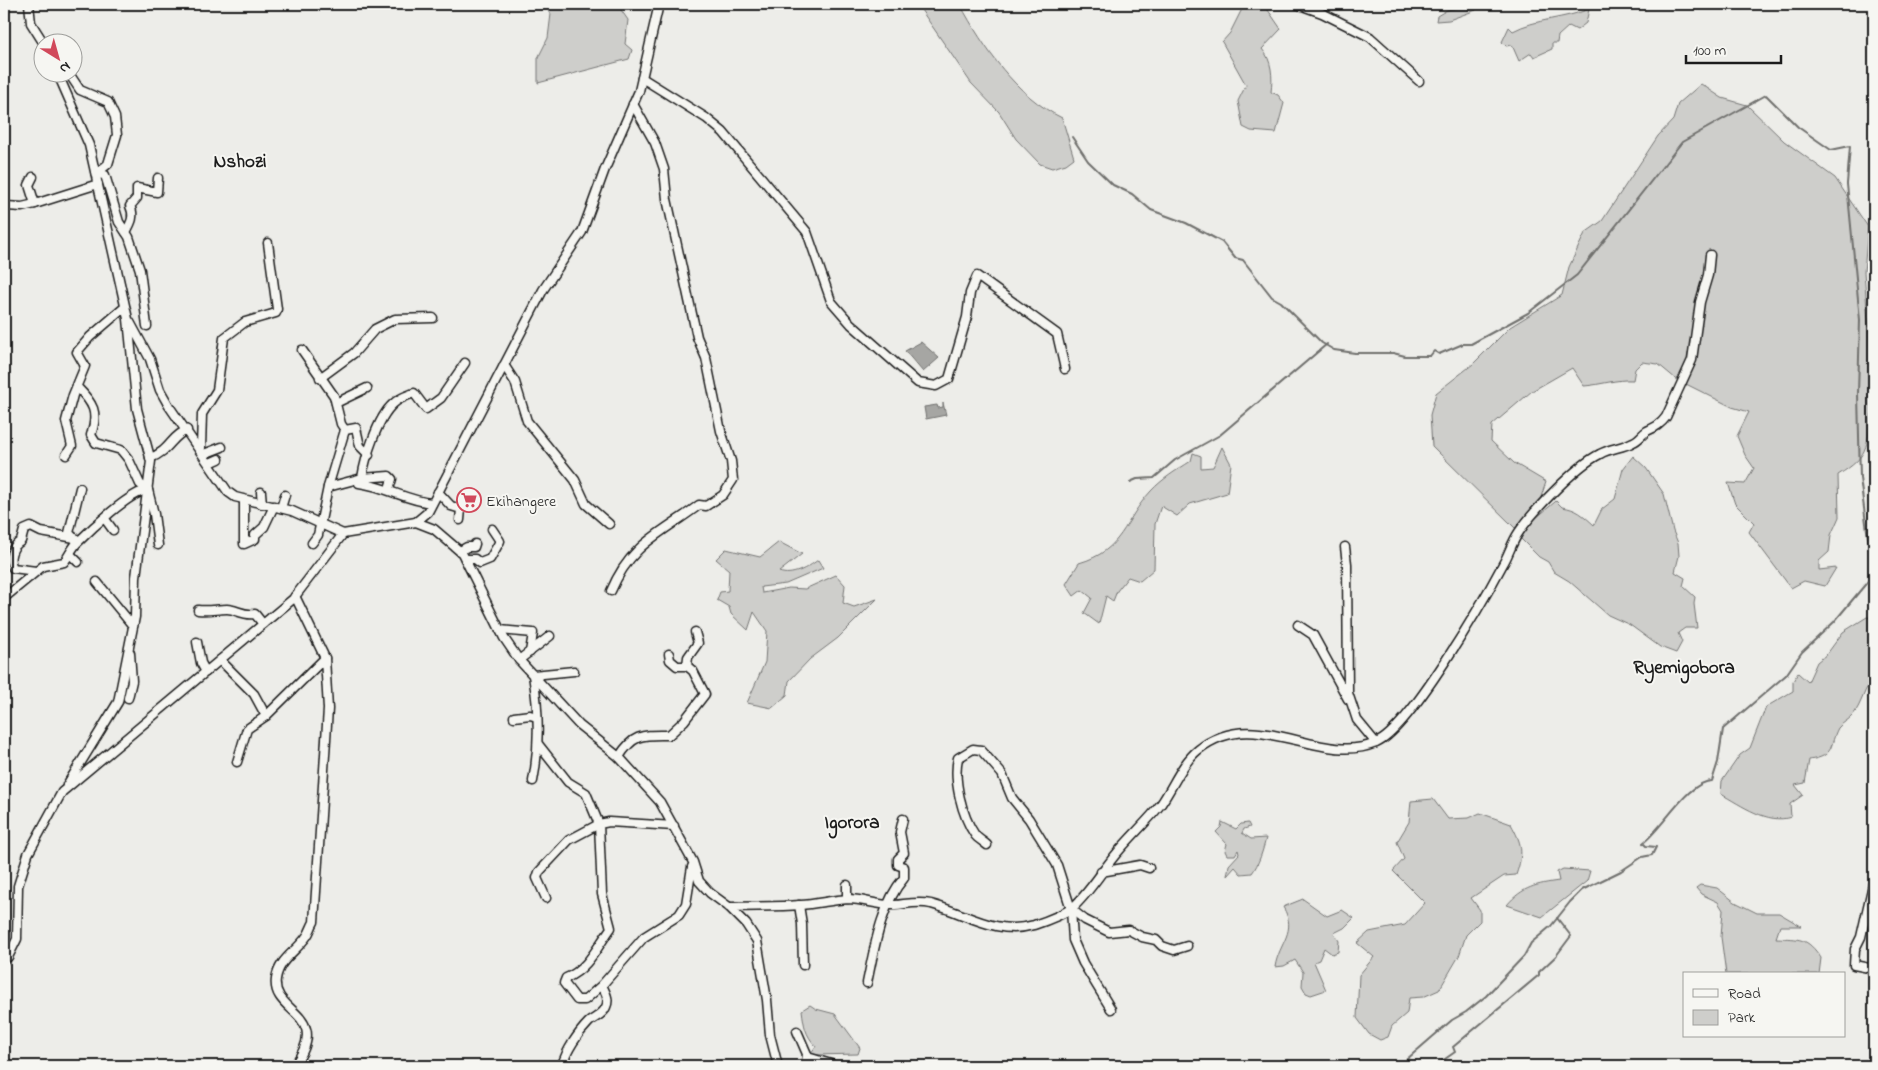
<svg xmlns="http://www.w3.org/2000/svg" width="1878" height="1070" viewBox="0 0 1878 1070" font-family="'Indie Flower',sans-serif">
<style>
.green{fill:#cececb;stroke:#757574}
.water{fill:#a6a6a3;stroke:#6f6f6d}
.lines{fill:none;stroke-linecap:round;stroke-linejoin:round}
.stream{stroke:#6f6f6d;stroke-width:2}
.minor-casing{stroke:#1c1c1c;stroke-width:11}
.minor{stroke:#f6f6f2;stroke-width:8}
.labels{text-anchor:middle;stroke-width:4;stroke-linejoin:round;paint-order:stroke}
.poi-label{font-size:16px;fill:#1c1c1c;stroke:#f6f6f2;text-anchor:start}
.quarter-label{font-size:19px;font-weight:bold;fill:#1c1c1c;stroke:#f6f6f2}
</style>
<rect width="100%" height="100%" fill="#edede9"/>
<filter id="ink" filterUnits="userSpaceOnUse"><feTurbulence type="fractalNoise" baseFrequency=".02" numOctaves="2"/><feDisplacementMap in="SourceGraphic" scale="10" xChannelSelector="R" yChannelSelector="G"/><feConvolveMatrix kernelMatrix="1 2 1 2 8 2 1 2 1" color-interpolation-filters="sRGB"/></filter>
<g filter="url(#ink)">
<g class="green">
<polygon points="545,4 612,4 619,7 628,20 625,44 632,50 629,59 538,83 538,58 548,38 551,14"/>
<path d="M 917,4 L 960,4 C 984,48 1016,96 1062,118 L 1074,158 L 1066,164 L 1052,168 L 1040,164 L 1016,139 L 999,112 L 971,83 Z"/>
<polygon points="1466,4 1476,4 1476,10 1449,20 1436,21 1437,16 1447,10 1464,7"/>
<path d="M 1257,5 L 1268,10 L 1281,29 L 1262,49 C 1272,60 1273,77 1271,92 L 1278,95 L 1284,103 L 1276,133 L 1251,131 L 1243,127 L 1238,101 L 1246,85 L 1222,42 L 1230,33 L 1242,9 Z"/>
<path d="M 1589,9 L 1586,23 L 1577,30 L 1569,26 L 1558,36 L 1557,43 L 1552,43 L 1552,49 L 1534,57 L 1531,53 L 1519,61 L 1512,45 L 1506,46 L 1502,42 L 1509,27 L 1513,31 C 1535,19 1565,19 1589,9 Z"/>
<path d="M 1701,84 L 1722,98 L 1747,105 L 1784,141 L 1835,178 L 1868,227 L 1864,272 L 1870,346 L 1874,365 L 1874,413 L 1872,414 C 1866,448 1869,456 1838,475 L 1839,517 L 1831,535 L 1829,552 L 1819,561 L 1819,570 L 1836,568 L 1825,586 L 1804,581 L 1791,588 L 1749,532 L 1754,523 L 1735,504 L 1728,483 L 1745,484 L 1754,468 L 1745,455 L 1737,436 L 1749,412 L 1732,407 L 1676,379 L 1658,364 L 1642,362 L 1635,369 L 1633,380 C 1616,379 1600,385 1584,386 L 1572,368 L 1532,391 L 1492,425 L 1491,441 L 1514,463 L 1546,482 L 1540,500 L 1515,528 L 1432,446 L 1430,415 L 1436,393 L 1473,364 L 1510,327 L 1562,295 L 1569,267 L 1585,233 L 1602,221 L 1658,136 L 1673,120 L 1678,104 Z"/>
<path d="M 1222,447 L 1231,464 L 1227,493 L 1190,504 L 1177,516 L 1161,506 L 1155,524 L 1154,569 L 1140,581 L 1128,577 L 1117,591 L 1113,601 L 1106,596 L 1099,624 L 1084,613 L 1092,598 L 1082,590 L 1074,596 L 1066,584 L 1079,563 C 1124,550 1123,521 1151,491 C 1162,479 1177,470 1191,461 L 1193,453 L 1201,456 L 1201,468 L 1213,467 Z"/>
<path d="M 1633,456 L 1646,468 L 1664,494 L 1673,531 L 1678,543 L 1679,556 L 1675,572 L 1685,578 L 1683,586 L 1695,597 L 1694,604 L 1697,628 L 1685,628 L 1678,633 L 1682,642 L 1676,653 L 1660,647 L 1630,625 L 1608,615 L 1569,581 L 1554,572 L 1548,562 L 1539,557 L 1520,538 L 1535,519 L 1556,501 L 1562,507 C 1577,509 1583,515 1594,525 L 1602,509 L 1615,499 L 1623,469 Z"/>
<path d="M 779,542 L 802,554 L 779,572 C 792,577 807,568 818,560 L 823,568 L 786,584 L 761,587 L 762,593 L 789,588 L 805,589 L 836,575 L 845,585 L 843,603 L 854,607 L 877,599 L 838,638 L 810,659 L 789,681 L 787,695 L 772,708 L 747,703 L 765,662 L 767,631 L 754,612 L 748,630 L 731,614 L 729,607 L 717,600 L 720,592 L 728,591 L 729,570 L 716,559 L 726,549 L 760,557 Z"/>
<path d="M 1867,617 L 1874,618 L 1874,677 C 1864,688 1862,704 1853,715 C 1849,720 1842,723 1838,728 C 1829,745 1836,756 1809,760 L 1805,783 L 1795,785 L 1803,795 L 1790,804 L 1791,817 C 1768,825 1741,805 1721,794 L 1722,781 L 1740,755 L 1750,748 L 1766,707 L 1793,691 L 1793,681 L 1798,673 L 1808,682 L 1817,662 L 1827,654 L 1843,632 Z"/>
<path d="M 1433,799 L 1448,819 L 1469,818 L 1480,813 L 1511,824 C 1522,844 1524,852 1516,875 L 1504,876 L 1471,898 L 1480,910 L 1480,921 L 1466,935 L 1459,956 L 1439,990 L 1423,997 L 1409,998 L 1407,1013 L 1392,1026 L 1388,1037 L 1380,1040 L 1369,1034 L 1357,1018 L 1359,975 L 1374,957 L 1357,943 L 1369,932 L 1405,925 L 1425,903 L 1393,871 L 1404,859 L 1397,842 L 1409,822 L 1411,801 Z"/>
<path d="M 1222,822 L 1236,829 L 1241,824 L 1248,823 L 1250,827 L 1244,829 L 1242,833 L 1251,839 L 1266,838 C 1263,850 1259,864 1252,873 L 1241,874 L 1235,867 L 1227,876 L 1229,865 L 1239,854 L 1238,850 L 1235,855 L 1227,855 L 1225,851 L 1227,844 L 1216,832 L 1221,827 Z"/>
<path d="M 1563,869 L 1590,871 L 1587,881 L 1542,917 L 1507,905 C 1522,887 1537,884 1559,881 L 1557,872 Z"/>
<path d="M 1700,885 L 1717,888 L 1735,902 L 1757,913 L 1779,913 L 1801,926 L 1780,926 L 1776,938 C 1800,939 1807,937 1821,958 L 1819,974 L 1726,974 L 1721,937 L 1723,910 L 1718,902 L 1701,894 L 1696,888 Z"/>
<path d="M 1303,899 L 1327,916 L 1342,910 L 1354,918 L 1344,928 L 1334,933 L 1339,941 L 1338,952 L 1332,954 L 1324,948 L 1319,960 L 1314,962 L 1326,990 L 1311,995 L 1306,993 L 1302,986 L 1303,972 L 1295,960 L 1284,966 L 1275,967 C 1279,942 1298,932 1283,907 Z"/>
<path d="M 810,1005 L 816,1009 L 835,1014 L 860,1048 L 858,1054 L 814,1055 L 811,1053 L 816,1046 C 805,1035 804,1025 802,1010 Z"/>
<polygon points="1288,1060 1293,1066 1264,1066"/>
</g>
<g class="water">
<polygon points="921,342 939,358 923,372 905,351"/>
<polygon points="943,403 946,415 926,419 924,407 937,405 938,408 943,407"/>
</g>
<g class="lines">
<g class="stream">
<polyline points="1072,137 1088,161 1113,185 1132,194 1151,210 1186,223 1222,242 1235,258 1243,260 1272,297 1281,302 1322,343 1334,350 1355,353 1393,353 1405,356 1430,356 1434,351 1439,354 1463,344 1471,344 1528,313 1577,275 1682,142 1766,95 1798,127 1831,150 1850,146 1847,184 1860,320 1858,394 1860,478 1870,553 1874,555"/>
<polyline points="1130,482 1137,479 1154,478 1175,460 1220,435 1327,344"/>
<path d="M 1399,1066 L 1452,1020 L 1466,1012 L 1486,996 L 1524,956 L 1531,943 L 1551,926 L 1570,902 L 1582,890 L 1621,871 L 1642,857 L 1652,855 L 1656,847 L 1646,846 L 1643,843 C 1663,828 1688,781 1712,781 L 1718,762 L 1723,729 L 1786,675 L 1802,652 L 1834,622 L 1874,574"/>
<polyline points="1435,1066 1455,1052 1453,1047 1539,975 1539,972 1556,956 1571,936 1557,918"/>
</g>
<defs>
<g id="minor">
<polyline points="29,4 31,23 43,42"/>
<polyline points="1297,4 1322,13 1370,37 1419,81"/>
<polyline points="57,72 89,145 128,319 137,409 151,461 136,577 135,617 118,702 67,785"/>
<polyline points="68,72 80,90 108,102 115,117 117,135 108,164 96,174"/>
<polyline points="642,78 706,118 723,132 807,232 831,301 851,324 918,383 936,386 949,379 967,317 970,293 977,276 1057,334 1065,369"/>
<polyline points="96,174 105,175 119,222 129,237 140,270 147,326"/>
<polyline points="33,177 29,185 35,204 98,184"/>
<polyline points="4,208 6,206 22,207 35,204"/>
<path d="M 126,232 C 131,223 135,216 130,206 L 137,198 L 137,188 L 157,192 L 158,178"/>
<polyline points="130,322 150,359 160,390 169,406 228,492 235,497 292,511 343,534"/>
<polyline points="302,350 334,396 341,424 345,430 328,487"/>
<polyline points="504,365 515,382 527,421 575,480 586,504 609,524"/>
<polyline points="320,378 354,353 375,329 395,319 433,318"/>
<path d="M 77,387 C 93,403 99,412 91,435 L 96,443 L 121,450 L 129,460 L 140,484 L 148,490 L 154,514 L 158,545"/>
<polyline points="336,403 367,388"/>
<polyline points="345,430 356,428 360,446 369,455"/>
<polyline points="201,448 202,414 217,390 224,338 245,322 276,313 277,309 268,243"/>
<polyline points="204,454 222,447"/>
<polyline points="66,455 72,446 66,421 73,395 85,366 77,352 90,337 125,307"/>
<path d="M 150,458 C 170,451 171,436 187,430"/>
<polyline points="210,463 219,459"/>
<path d="M 362,478 C 365,458 378,417 393,404 C 399,398 406,396 414,393 L 426,409 L 441,398 L 465,363"/>
<path d="M 359,483 C 385,486 407,501 432,503"/>
<polyline points="261,492 262,504"/>
<polyline points="438,492 451,506 461,509 460,520"/>
<polyline points="244,500 244,544 255,539 255,535 264,527 274,506"/>
<polyline points="281,508 285,495"/>
<polyline points="105,519 113,530"/>
<polyline points="416,522 434,529 462,553 504,638 519,660 579,725 619,757 660,802 693,862 699,881 710,893 729,907 746,924 757,941 767,1000 770,1035 778,1066"/>
<polyline points="75,539 69,533 80,488"/>
<polyline points="312,543 318,535 328,487 362,478 389,476 392,479 389,489"/>
<polyline points="1345,547 1347,564 1348,693 1357,720 1376,743"/>
<polyline points="460,551 467,547 474,547 475,544"/>
<polyline points="70,554 78,562"/>
<polyline points="465,559 475,559 480,563 490,559 500,541 492,529"/>
<path d="M 36,571 L 13,568 C 8,559 11,547 21,541 L 24,530 L 31,527 L 41,532 L 75,538"/>
<polyline points="97,582 133,626"/>
<path d="M 611,591 C 631,543 661,534 699,505 L 706,506 L 723,495 L 733,480 L 731,461 L 721,431 L 706,358 L 697,337 L 667,199 L 664,169 L 655,143 L 633,104"/>
<path d="M 4,598 L 43,566 L 64,562 C 69,556 72,548 77,543 C 90,530 131,491 148,490"/>
<path d="M 198,610 C 209,611 217,609 227,609 C 236,609 243,616 255,614 L 263,624"/>
<polyline points="1298,625 1313,635 1348,699"/>
<polyline points="500,630 533,633 530,652"/>
<polyline points="197,642 201,663 206,672"/>
<polyline points="669,654 670,660 677,666 687,666"/>
<polyline points="220,660 254,694 266,716"/>
<polyline points="519,660 550,636"/>
<polyline points="128,698 132,681 130,653"/>
<polyline points="514,717 530,715 537,717"/>
<polyline points="538,744 568,782 586,793 599,824 569,840 539,872 537,878 546,898"/>
<path d="M 619,757 C 634,733 643,735 669,735 L 684,721 L 705,694 L 693,671 L 687,666 L 688,657 L 698,643 L 695,632"/>
<polyline points="237,762 247,729 266,716 325,658"/>
<path d="M 533,781 C 540,745 539,711 533,675 L 574,671"/>
<path d="M 987,845 C 984,842 978,839 975,835 C 962,816 953,780 958,758 L 973,749 L 981,750 L 1002,774 L 1012,798 L 1029,819 L 1057,865 L 1071,909 L 1085,920 L 1109,932 L 1129,930 L 1142,937 L 1156,940 L 1162,946 L 1174,950 L 1187,946"/>
<polyline points="1101,872 1140,865 1149,868"/>
<polyline points="1874,880 1861,937 1855,949 1854,965 1874,969"/>
<polyline points="847,899 847,885"/>
<polyline points="799,905 802,924 803,965"/>
<path d="M 729,907 C 753,906 777,907 801,905 C 816,904 832,900 848,899 C 864,899 879,906 895,905 C 907,904 918,901 931,904 C 966,913 996,936 1034,925 C 1046,921 1062,915 1072,908 C 1087,896 1104,868 1117,853 C 1131,836 1148,821 1161,804 C 1173,787 1182,763 1198,750 C 1256,703 1318,767 1376,743 C 1409,730 1484,600 1503,564 C 1509,554 1512,542 1519,532 C 1534,510 1576,466 1600,454 C 1610,448 1623,448 1633,442 C 1639,440 1642,434 1647,431 C 1655,427 1660,425 1666,417 L 1692,360 L 1700,302 L 1708,275 L 1710,255"/>
<polyline points="1071,909 1073,940 1083,963 1111,1009"/>
<polyline points="4,960 8,957 17,939 18,886 28,854 62,792 293,599 343,534 416,522 428,512 543,290 582,232 605,169 639,91 659,4"/>
<path d="M 867,983 C 874,950 881,904 904,878 L 904,867 L 898,865 L 898,859 L 904,853 L 900,832 L 903,819"/>
<path d="M 602,985 L 585,1000 L 577,1000 L 564,983 L 566,978 C 588,969 597,947 611,928 L 602,894 L 599,824 L 609,822 L 674,826"/>
<polyline points="797,1031 807,1054 806,1062"/>
<polyline points="804,1065 811,1058 831,1064"/>
<path d="M 294,1066 C 333,1012 271,1014 276,979 C 279,959 296,952 307,936 C 310,932 311,927 314,922 L 328,709 L 325,658 L 295,596"/>
<path d="M 562,1066 C 566,1051 578,1033 589,1022 C 595,1017 603,1015 606,1007 C 610,999 605,992 602,985 L 644,937 L 679,915 L 686,904 L 692,867"/>
<polyline points="1866,1066 1874,1062"/>
</g>
</defs>
<use href="#minor" class="minor-casing"/>
<use href="#minor" class="minor"/>
</g>
</g>
<defs>
<symbol id="supermarket-ring" viewBox="-11 -11 22 22"><circle r="9.5" fill="#f6f6f2" stroke="#d1495b" stroke-width="1.5"/><path d="M-6-5.5h2.5l.6 2H6L4.5 2H-2.5L-4.4-4H-6ZM-1.5 3.2a1.3 1.3 0 1 0 .1 0ZM3 3.2a1.3 1.3 0 1 0 .1 0Z" fill="#d1495b"/></symbol>
</defs>
<g fill-rule="evenodd">
<use href="#supermarket-ring" x="455" y="486" width="28" height="28"/>
</g>
<g class="labels">
<g class="poi-label">
<text x="486" y="506">Ekihangere</text>
</g>
<g class="quarter-label">
<text x="240" y="167">Nshozi</text>
<text x="1684" y="673">Ryemigobora</text>
<text x="852" y="828">Igorora</text>
</g>
</g>
<rect width="1878" height="1070" fill="none" stroke="#f6f6f2" stroke-width="20"/>
<rect x="10" y="10" width="1858" height="1050" fill="none" stroke="#1c1c1c" stroke-width="2" filter="url(#ink)"/>
<rect x="1683" y="972" width="162" height="65" fill="#f6f6f2" stroke="#9f9f9c"/>
<rect x="1693" y="989" width="25" height="8" fill="#f6f6f2" stroke="#9f9f9c"/>
<text x="1728" y="998" font-size="15" fill="#1c1c1c">Road</text>
<rect x="1693" y="1010" width="25" height="15" fill="#cececb" stroke="#9f9f9c"/>
<text x="1728" y="1022" font-size="15" fill="#1c1c1c">Park</text>
<g transform="translate(58 58) rotate(143)"><circle r="24" fill="#f6f6f2" stroke="#9f9f9c"/>
<path d="M0-4L9 19L0 12L-9 19Z" fill="#d1495b"/>
<text y="-8" font-size="14" font-weight="bold" text-anchor="middle" fill="#1c1c1c">N</text>
</g>
<path d="M1686 55v8h95v-8" fill="none" stroke="#1c1c1c" stroke-width="2.5"/>
<text x="1693" y="55" font-size="15" fill="#1c1c1c" stroke="#f6f6f2" stroke-width="4" paint-order="stroke">100 m</text>
</svg>
